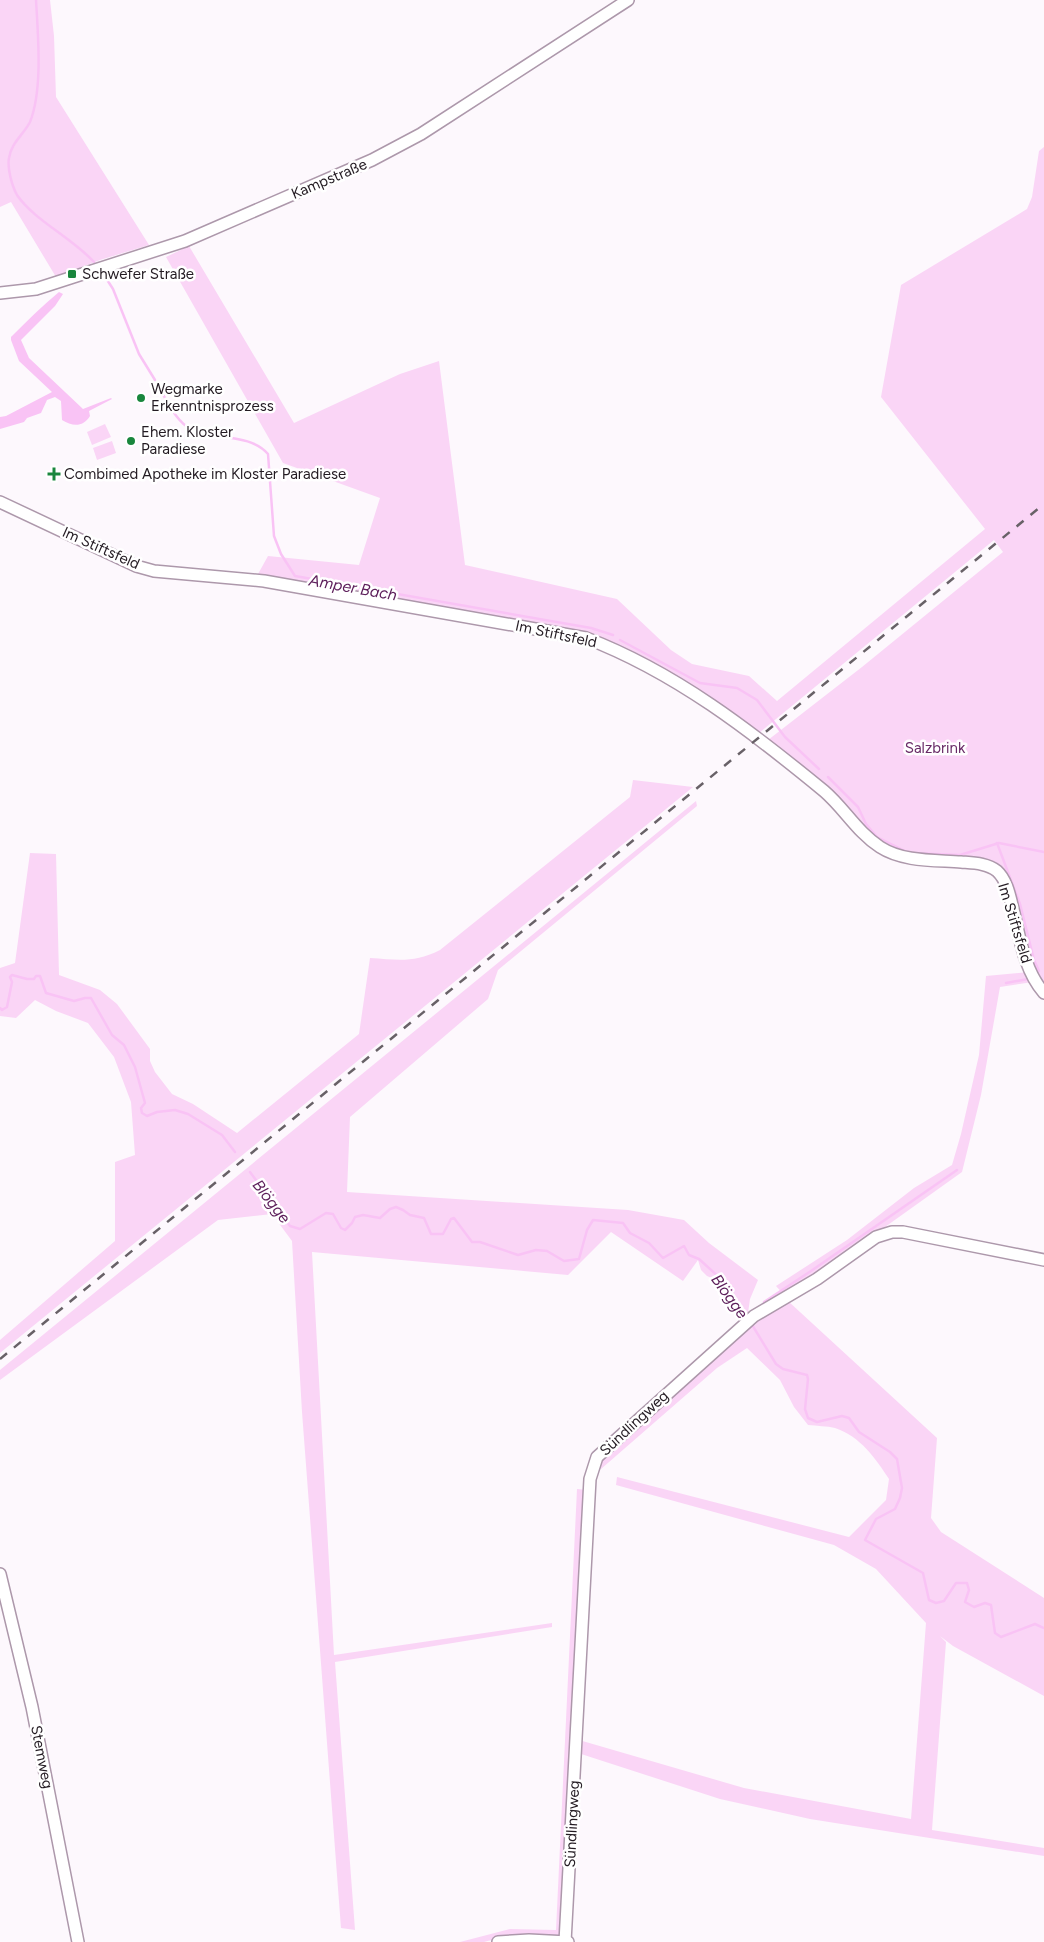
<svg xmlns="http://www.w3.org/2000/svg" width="1044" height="1942" viewBox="0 0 1044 1942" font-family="Figtree,sans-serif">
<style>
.green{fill:#fad5f6}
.water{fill:#f9c3f5}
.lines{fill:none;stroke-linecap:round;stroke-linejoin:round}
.stream{stroke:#f9c3f5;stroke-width:2.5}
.minor-casing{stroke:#ad98ab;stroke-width:14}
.minor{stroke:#fff;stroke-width:11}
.rail{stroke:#686167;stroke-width:2.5;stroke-dasharray:9 9;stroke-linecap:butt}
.poi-dot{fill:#19863d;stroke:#fff;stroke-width:2}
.labels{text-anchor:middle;stroke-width:5;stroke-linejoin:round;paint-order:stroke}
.street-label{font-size:15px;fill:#231b22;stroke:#fff}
.poi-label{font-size:15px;fill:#231b22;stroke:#fff;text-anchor:start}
.park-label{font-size:15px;fill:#682a66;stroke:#fff}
.water-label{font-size:16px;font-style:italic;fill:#5e205c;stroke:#fff}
</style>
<rect width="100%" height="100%" fill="#fdf8fd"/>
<g class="green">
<polygon points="0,0 50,0 54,36 56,97 149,245 100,260 56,277 11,202 0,207"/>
<path d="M 1044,147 L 1044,992 L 1028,960 L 999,870 L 896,855 L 768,740 L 862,667 L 1003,552 L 994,540 L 759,733 C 707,693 649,657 587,632 L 258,574 L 268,556 L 359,565 L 380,498 L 283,463 L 166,257 L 189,246 L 294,423 L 400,374 L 439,361 L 465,565 L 617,599 L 671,650 L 692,664 L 749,676 L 777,701 L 985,529 L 881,397 L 901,285 L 1027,209 L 1032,197 L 1039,151 Z"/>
<polygon points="105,424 111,437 92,445 87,432"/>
<polygon points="112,441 116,453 97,460 93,448"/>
<path d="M 633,780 L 693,787 L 0,1353 L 0,1340 L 115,1241 L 115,1162 L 135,1155 L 131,1102 L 114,1057 L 88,1023 L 56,1011 L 35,1000 L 16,1018 L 0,1016 L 0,968 L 15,963 L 30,853 L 56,854 L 59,975 L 100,990 L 117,1004 L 150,1049 L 150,1061 L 155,1072 L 172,1094 L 193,1104 L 237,1133 L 359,1034 L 370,958 C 399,960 414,963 440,950 L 630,797 Z"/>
<polygon points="696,801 697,806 498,970 488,999 350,1117 347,1192 628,1210 684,1220 709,1243 758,1280 750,1299 747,1320 739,1310 730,1304 723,1291 714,1279 707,1276 701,1270 698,1260 683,1281 611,1232 568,1275 312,1252 334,1655 552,1623 552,1627 335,1662 355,1930 341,1928 302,1412 292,1241 272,1214 218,1220 0,1380 0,1370"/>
<polygon points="1029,972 1033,982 1000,987 981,1095 962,1172 815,1277 785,1296 776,1286 847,1240 914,1188 952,1165 961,1134 979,1055 986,976"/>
<path d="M 788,1301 L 937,1438 L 931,1518 L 941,1532 L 1044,1598 L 1044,1696 L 953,1646 L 940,1636 L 946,1642 L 932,1830 L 1044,1848 L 1044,1856 L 810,1819 L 720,1799 L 578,1753 L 579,1740 L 744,1788 L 911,1819 L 926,1623 L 876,1569 L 834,1545 L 616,1485 L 617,1477 L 849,1537 L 886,1500 L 889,1479 C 876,1459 860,1436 835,1428 C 827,1426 817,1426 808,1425 L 794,1407 L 780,1380 L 747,1348 L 717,1368 L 601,1469 L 595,1464 L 713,1355 L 756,1324 L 759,1320 Z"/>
<polygon points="577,1489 588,1490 564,1933 559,1937 510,1935 484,1942 460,1942 510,1929 556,1930"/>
</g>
<path class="water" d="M 59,292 L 63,294 L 55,306 L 21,340 L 29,358 L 83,409 L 111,398 L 112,399 L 89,411 L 90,416 C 83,427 73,427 62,420 L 61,401 L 55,397 L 47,400 L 41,413 L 27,418 L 24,422 L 0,429 L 0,417 L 6,416 L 52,392 L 19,361 L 11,340 L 11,337 C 27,321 42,306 59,292 Z"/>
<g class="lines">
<g class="stream">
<path d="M 36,0 C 38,35 43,89 30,122 C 24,134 11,143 9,158 C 7,168 12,186 17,195 C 34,220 72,238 94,262"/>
<polyline points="104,275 113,289 139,354 155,380"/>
<path d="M 158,386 C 167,400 176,422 191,429 C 214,440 250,433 268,454 L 274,536 L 281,554 L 295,576 L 591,628 L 613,635"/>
<polyline points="620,640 700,683 737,688 757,700 785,737 819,769"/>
<polyline points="828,777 858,807 866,824 877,837 909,853 960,855 999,843 1044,852"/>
<polyline points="997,843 1020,904 1034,960 1039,971 1036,973"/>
<polyline points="1006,983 1028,979"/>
<polyline points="0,1008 2,1010 7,1007 12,982 10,977 12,975 27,979 34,979 36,976 40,976 46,993 74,1001 85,998 91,998 112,1035 124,1045 135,1067 145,1103 141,1108 142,1113 147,1116 157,1112 175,1110 188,1114 222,1135 235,1152"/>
<polyline points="250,1172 290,1226 300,1229 326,1213 333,1214 341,1228 345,1230 352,1223 355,1217 363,1215 380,1218 390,1209 396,1207 403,1210 410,1215 424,1218 431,1234 443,1234 451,1219 454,1218 472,1242 480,1242 518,1255 536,1250 547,1251 564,1261 579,1259 587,1230 593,1220 623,1223 630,1233 649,1243 663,1258 684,1246 689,1255 699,1259 721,1279 725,1292 731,1304 747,1319"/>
<polyline points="764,1302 811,1271 957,1170"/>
<polyline points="751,1323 776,1364 783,1369 807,1375 808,1379 805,1409 808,1418 817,1422 842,1416 849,1418 859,1432 890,1452 897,1459 902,1488 900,1498 895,1509 876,1519 865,1540 923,1573 929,1600 936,1603 944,1601 956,1583 967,1583 969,1590 965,1602 974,1607 985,1603 991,1605 995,1633 1001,1637 1035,1624 1044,1628"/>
</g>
<defs>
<g id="minor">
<polyline points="0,293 36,289 185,241 372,160 421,134 628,0"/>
<path d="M 0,502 L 136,566 L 154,571 L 264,581 L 586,638 C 675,672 751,731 824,791 C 844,808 857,832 880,847 C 903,862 935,860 961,862 C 973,863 987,863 997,871 C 1007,880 1010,897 1013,909 C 1020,938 1024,970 1044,993"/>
<polyline points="0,1574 32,1707 78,1942"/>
<polyline points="498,1942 529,1940 568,1942"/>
<polyline points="565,1942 590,1479 597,1457 754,1316 817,1279 876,1237 892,1232 903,1232 1044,1260"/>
</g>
</defs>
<use href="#minor" class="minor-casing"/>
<use href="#minor" class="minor"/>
<polyline class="rail" points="0,1359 1044,504"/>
</g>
<g class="poi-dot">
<rect x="67" y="269" width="10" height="10" rx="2.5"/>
<circle cx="141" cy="398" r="5"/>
<circle cx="131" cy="441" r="5"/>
<path d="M51.5 466.5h5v5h5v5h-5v5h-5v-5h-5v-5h5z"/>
</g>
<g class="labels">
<g class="street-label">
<text transform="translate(329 179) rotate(-23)" y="5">Kampstraße</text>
<text transform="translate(101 548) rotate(24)" y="5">Im Stiftsfeld</text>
<text transform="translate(556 634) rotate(12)" y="5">Im Stiftsfeld</text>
<text transform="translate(1015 923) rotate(73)" y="5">Im Stiftsfeld</text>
<text transform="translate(634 1423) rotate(-43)" y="5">Sündlingweg</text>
<text transform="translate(42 1757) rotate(79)" y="5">Stemweg</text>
<text transform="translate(572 1824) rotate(-87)" y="5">Sündlingweg</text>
</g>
<g class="poi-label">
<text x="82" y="279">Schwefer Straße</text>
<text x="151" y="394">Wegmarke<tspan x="151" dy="17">Erkenntnisprozess</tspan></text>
<text x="141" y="437">Ehem. Kloster<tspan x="141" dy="17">Paradiese</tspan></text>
<text x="64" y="479">Combimed Apotheke im Kloster Paradiese</text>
</g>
<g class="park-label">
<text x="935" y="753">Salzbrink</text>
</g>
<g class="water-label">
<text transform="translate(353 587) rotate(10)" y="6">Amper Bach</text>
<text transform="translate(272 1201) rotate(52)" y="6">Blögge</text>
<text transform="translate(730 1296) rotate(54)" y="6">Blögge</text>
</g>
</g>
</svg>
